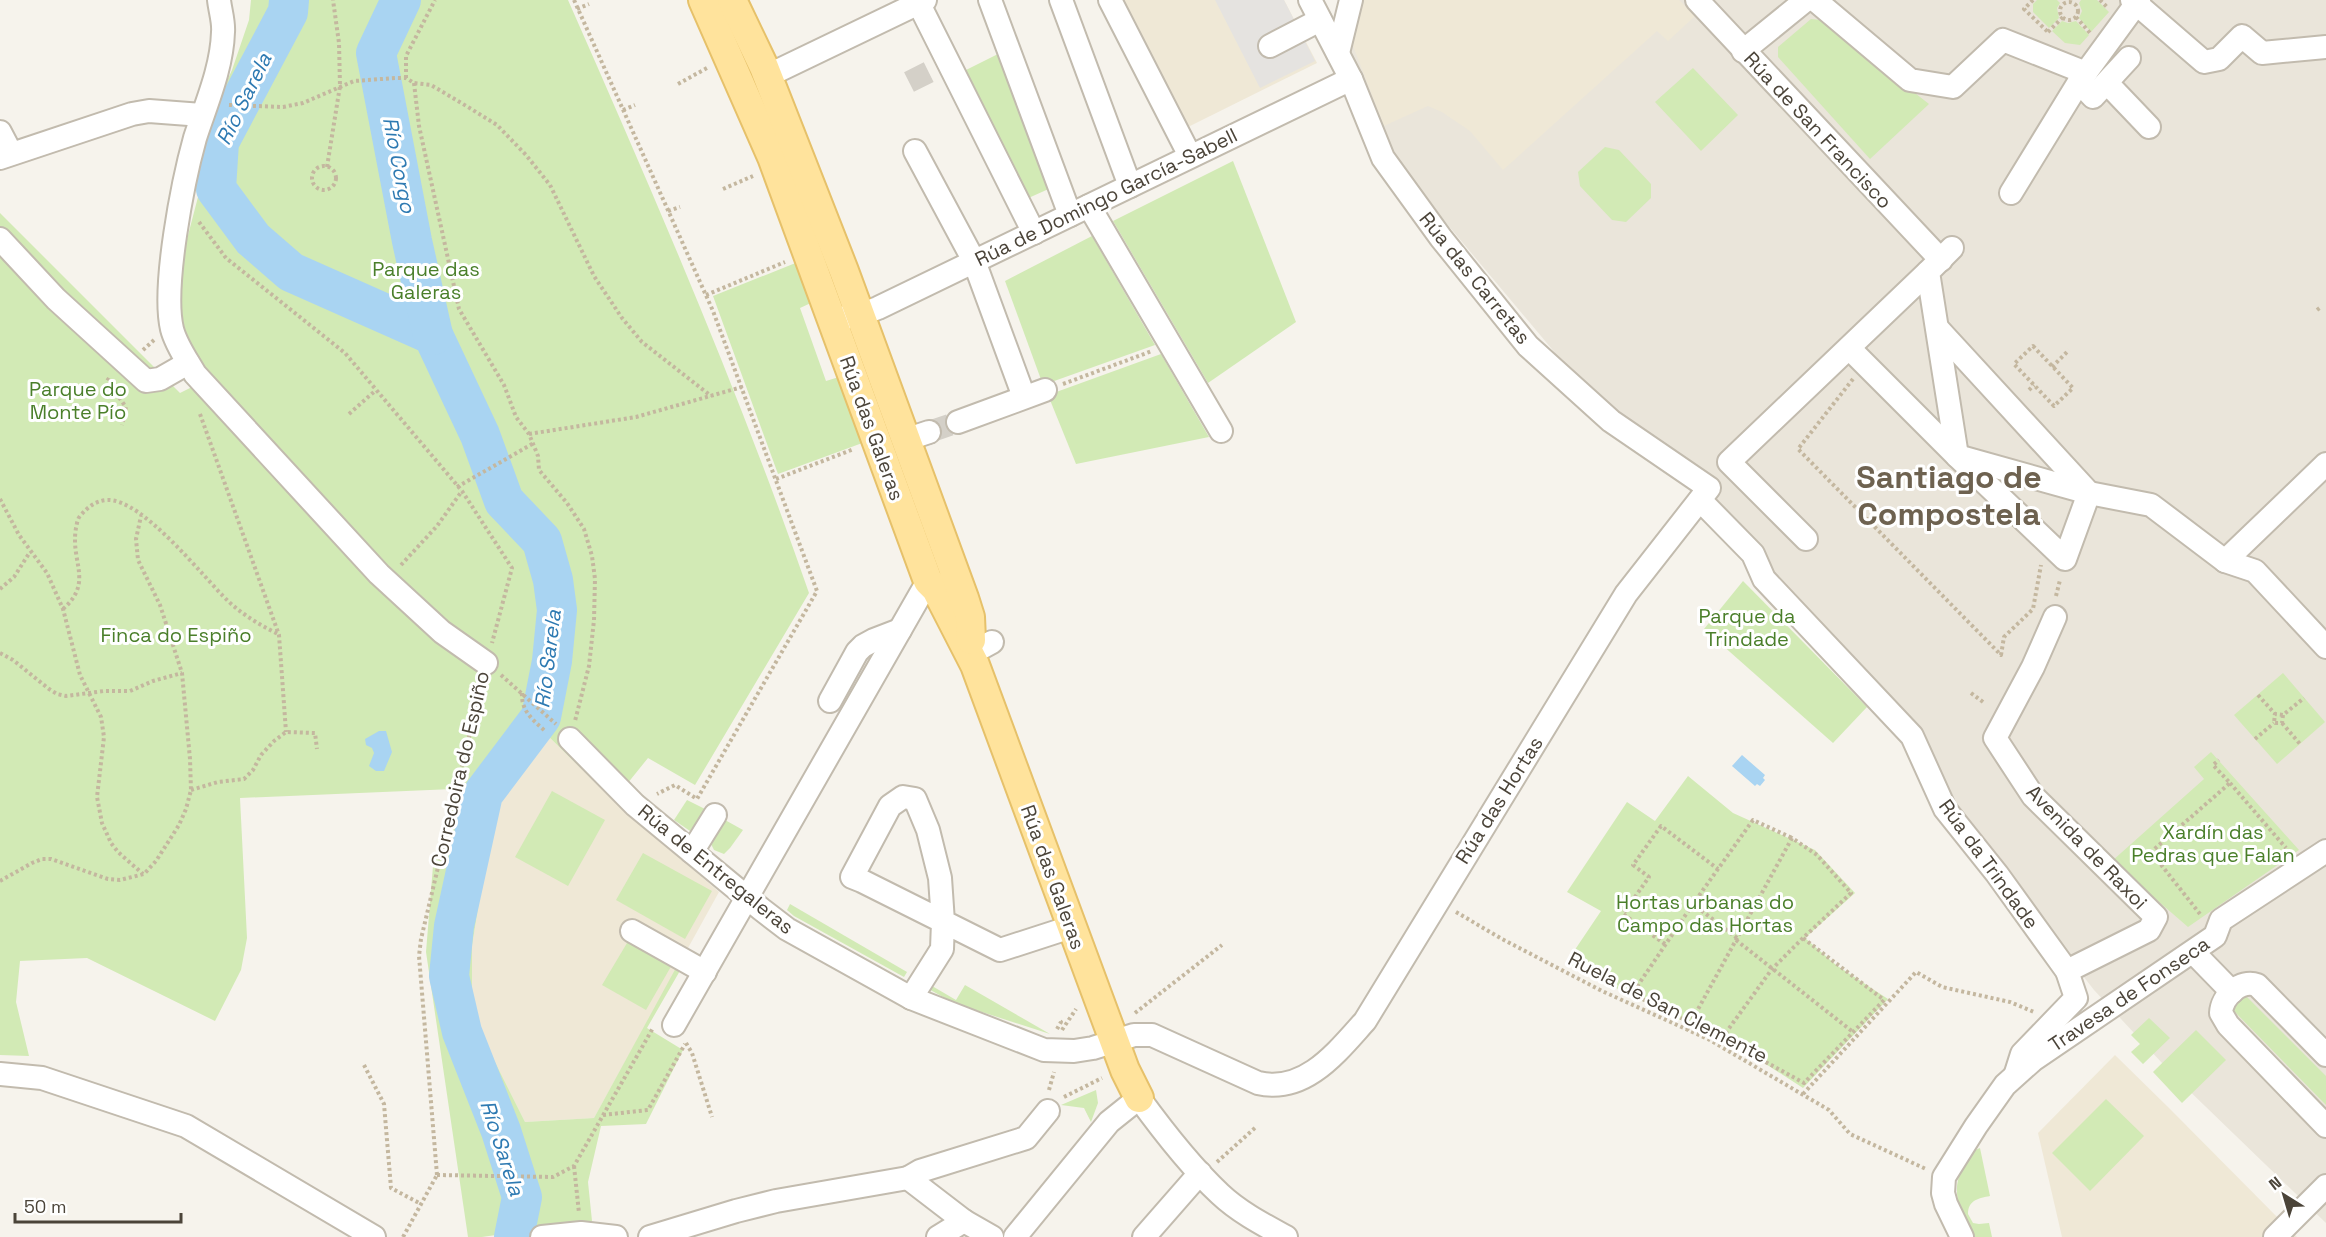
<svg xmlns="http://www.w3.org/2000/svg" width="2326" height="1237" viewBox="0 0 2326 1237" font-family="'Space Grotesk',sans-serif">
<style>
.residential{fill:#eae5da}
.education{fill:#efe8d6}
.green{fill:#d2eab5}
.parking{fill:#e5e3e0}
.water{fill:#a9d4f2}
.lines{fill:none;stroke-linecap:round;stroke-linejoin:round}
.river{stroke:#a9d4f2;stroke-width:40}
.minor-tunnel{stroke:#d4d0c8;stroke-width:22;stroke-dasharray:22 11;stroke-linecap:butt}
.minor-casing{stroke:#c2bbae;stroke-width:26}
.major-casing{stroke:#e6c16a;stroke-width:32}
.path{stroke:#c4b79f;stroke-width:4;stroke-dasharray:3 3;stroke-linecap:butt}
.minor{stroke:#fff;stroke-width:22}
.major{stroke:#ffe39c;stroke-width:28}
.labels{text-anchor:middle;stroke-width:6;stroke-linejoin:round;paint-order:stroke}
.street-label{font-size:20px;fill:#4b4439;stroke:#fff}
.park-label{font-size:20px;fill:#4a7f2a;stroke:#fff}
.water-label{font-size:21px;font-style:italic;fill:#2e7ab2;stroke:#fff}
.town-label{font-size:32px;font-weight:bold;fill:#6e6250;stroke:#fff}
</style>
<rect width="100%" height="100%" fill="#f6f3ec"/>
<polygon class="residential" points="1356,0 2326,0 2326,1223 2176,1078 2094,990 1949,804 1908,724 1773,582 1696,474 1582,385 1390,156 1348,43"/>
<g class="education">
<polygon points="1116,0 1284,0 1317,63 1182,130"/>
<polygon points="1364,0 1679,0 1695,16 1668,41 1657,31 1503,170 1470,131 1442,112 1428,106 1384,126 1353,46"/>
<polygon points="546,734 611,798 719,892 594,1118 525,1122 472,1016 472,946 494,809 504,781 520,756"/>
<polygon points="2115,1055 2169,1108 2297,1237 2062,1237 2038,1133"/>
</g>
<g class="green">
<path d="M 251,0 L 568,0 C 654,195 739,391 809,593 L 695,785 L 648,758 L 627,784 L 611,798 L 546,734 L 520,756 L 504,781 L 494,809 L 472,946 L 472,1016 L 525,1122 L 594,1118 L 677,966 L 681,969 L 647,1028 L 683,1050 L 646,1124 L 601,1126 L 588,1182 L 592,1221 L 482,1237 L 468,1237 L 426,952 L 433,866 L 453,789 L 240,798 L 247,938 L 241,970 L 215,1021 L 87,958 L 20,961 L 16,1002 L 29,1056 L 0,1055 L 0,213 L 180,393 L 196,385 L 180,326 L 180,289 L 186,243 L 198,197 L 194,181 L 207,124 L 232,70 L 249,20 Z"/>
<polygon points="2037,0 2057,0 2060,3 2057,8 2059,18 2049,28 2033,12 2033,4"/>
<polygon points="2081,0 2097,0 2109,12 2091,32 2079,18 2082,11 2079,3"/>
<polygon points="1811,19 1821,20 1929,104 1870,159 1778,57 1778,47"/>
<polygon points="2062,21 2068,23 2076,21 2089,35 2080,45 2065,43 2052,31"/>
<polygon points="1002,52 1053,187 1024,200 960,73"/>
<polygon points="1693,68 1738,115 1701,151 1655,102"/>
<polygon points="1605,147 1619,150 1651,184 1651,198 1626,222 1612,220 1580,186 1578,172"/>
<polygon points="1233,161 1296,322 1208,383 1113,221"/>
<polygon points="1092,236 1155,345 1043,385 1005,281"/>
<polygon points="798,262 813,302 800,308 826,381 839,377 865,442 778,474 713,296"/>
<polygon points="1161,354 1209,437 1076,464 1048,395"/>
<polygon points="1743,581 1867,707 1833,743 1704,629"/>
<polygon points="2283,673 2325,722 2277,764 2234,715"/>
<polygon points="2211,752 2299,850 2188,927 2112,861 2204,779 2194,767"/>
<polygon points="1688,776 1733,813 1815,850 1855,893 1805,938 1836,965 1888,999 1803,1088 1755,1057 1566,963 1601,911 1567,892 1627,802 1655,821"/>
<polygon points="552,791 605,820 568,886 515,857"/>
<polygon points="687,800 705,809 690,831 674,820"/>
<polygon points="725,820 743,830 730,848 724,854 714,850 711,844"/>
<polygon points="643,853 712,891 685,939 616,900"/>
<polygon points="790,904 907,972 904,977 794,916 787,910"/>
<polygon points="630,938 673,963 646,1010 602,985"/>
<polygon points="927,983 956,1000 965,985 1050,1034 954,1003 925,987"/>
<polygon points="2245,995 2326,1076 2326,1105 2232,1009 2232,1004"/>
<polygon points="2149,1018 2170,1038 2143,1064 2131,1052 2140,1044 2131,1035"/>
<polygon points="2196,1030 2226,1060 2182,1103 2153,1072"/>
<polygon points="1096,1090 1098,1103 1091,1122 1084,1108 1061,1105"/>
<polygon points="2106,1099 2144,1136 2090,1191 2052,1153"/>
<path d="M 1980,1148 L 1990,1196 C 1979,1198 1968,1200 1968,1214 L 1973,1223 L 1979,1224 L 1989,1223 L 1992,1237 L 1975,1237 C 1962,1211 1948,1194 1964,1165 C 1968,1157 1971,1151 1980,1148 Z"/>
</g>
<polygon class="parking" points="1215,0 1284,0 1315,61 1260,88"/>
<g class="water">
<polygon points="379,731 386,731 392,752 384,771 376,771 369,766 374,753 372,748 366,745 365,739"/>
<polygon points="1742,755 1765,775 1763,778 1765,780 1760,786 1757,784 1755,786 1732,766"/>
</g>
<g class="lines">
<g class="river">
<polyline points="289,0 288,12 219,142 216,189 253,239 291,272 433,335 480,435 504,501 542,541 553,580 557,610 552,661 541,717 483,794 454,926 449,976 462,1032 501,1131 522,1197 514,1237"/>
<polyline points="401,0 376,53 412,241 433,335"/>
</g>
<g class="minor-tunnel">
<polyline points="909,82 945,64"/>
<polyline points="929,432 958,422"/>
</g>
<defs>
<g id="minor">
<path d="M 219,0 C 220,10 224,22 223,32 C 222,68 206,104 195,138 C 183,181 162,287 172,329 C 176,345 187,360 195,374 L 379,574 L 442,632 L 486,663"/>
<polyline points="917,0 1034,233"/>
<polyline points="990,0 1070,215"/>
<polyline points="1061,0 1130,186"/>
<polyline points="1110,0 1190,156"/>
<polyline points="1697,0 1941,260"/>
<polyline points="1815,0 1910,80 1953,87 2003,40 2086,73"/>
<polyline points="2132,0 2204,62 2219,59 2242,36 2262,53 2326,47"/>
<polyline points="1270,46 1320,20"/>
<polyline points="1743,51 1806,0"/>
<polyline points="1338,53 1351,0"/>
<polyline points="767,76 925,0"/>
<polyline points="2079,82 2093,97 2129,58"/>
<polyline points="2107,83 2149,127"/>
<polyline points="0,132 11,153"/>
<polyline points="915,151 974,261 1024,397"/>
<polyline points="0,158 132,114 149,111 202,115"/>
<polyline points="2011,193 2079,82 2139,0"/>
<polyline points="1089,206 1221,431"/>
<polyline points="0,239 56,299 146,381 160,379 188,363"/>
<polyline points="1952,248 1928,272 1957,456"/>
<polyline points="846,317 855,317 878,308 1351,79"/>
<polyline points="1849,348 1957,456 2065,559 2089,493 1939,330"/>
<polyline points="958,422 1045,390"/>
<polyline points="905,440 929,432"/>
<polyline points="1961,457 2089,493 2151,505 2225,561 2255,571 2326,647"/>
<polyline points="1700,500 1753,554 1764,579 1912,736 1945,809 1997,874 2067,971 2076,998 2022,1054 2016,1073"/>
<polyline points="1806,539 1729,462 1928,272"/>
<polyline points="2225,561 2326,464"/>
<polyline points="2055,617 2033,667 1995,738 2033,796 2156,917 2149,930 2067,971"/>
<polyline points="970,654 992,642"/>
<polyline points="830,701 857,652 863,646 874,640 900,630"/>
<path d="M 570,739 L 635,805 L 761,909 L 787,929 L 911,998 L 1044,1050 L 1074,1051 L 1093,1048 L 1134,1035 L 1152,1035 L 1258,1083 C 1305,1094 1337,1052 1365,1021 L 1626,594 L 1709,488 L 1611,421 L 1528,346 L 1441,238 L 1383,158 L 1351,79 L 1310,0"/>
<polyline points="692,852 715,815"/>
<polyline points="632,931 705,972"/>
<polyline points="2193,952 2232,992"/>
<polyline points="911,998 942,949 943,922 940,878 928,830 915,799 903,797 890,806 852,877 862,881 1000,950 1071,927"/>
<polyline points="674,1025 928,581"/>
<path d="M 2326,1055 L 2257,985 C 2241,979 2222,996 2221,1013 L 2228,1025 L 2326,1126"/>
<polyline points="0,1074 42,1078 186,1126 374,1237"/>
<polyline points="908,1178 964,1221 992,1237"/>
<polyline points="542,1237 581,1233 616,1237"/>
<polyline points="650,1237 736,1211 776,1201 908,1178 920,1171 1026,1138 1048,1111"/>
<polyline points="938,1237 964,1221"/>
<path d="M 1015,1237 L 1109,1122 L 1139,1098 C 1163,1131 1190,1166 1220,1194 C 1239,1212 1264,1225 1286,1237"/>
<polyline points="1144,1237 1200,1173"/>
<polyline points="1962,1237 1946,1204 1943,1193 1944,1177 1976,1126 2005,1085 2033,1060 2215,936 2221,920 2326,851"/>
<polyline points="2275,1237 2326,1186"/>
</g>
<g id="major">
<polyline points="703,0 772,157 928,581 936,589 975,665 1125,1070 1139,1098"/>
<polyline points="732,0 764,67 844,271 964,598 970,617 971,640"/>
</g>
</defs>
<use href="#minor" class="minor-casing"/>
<use href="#major" class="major-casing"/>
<g class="path">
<polyline points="574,0 713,311 817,591 697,799 675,785 657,794"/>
<polyline points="2033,0 2024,9 2049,33"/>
<polyline points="2100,0 2107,7"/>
<circle cx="2069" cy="11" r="9"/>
<polyline points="577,9 589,4"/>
<polyline points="2076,17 2090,33"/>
<polyline points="2048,32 2063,17"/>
<polyline points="406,78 406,56 435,0"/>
<polyline points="414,83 419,126 459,309 504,385 516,417 529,434 538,456 539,470 567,503 584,529 592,556 595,579 594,620 589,666 575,721"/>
<polyline points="678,84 707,68"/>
<polyline points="229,105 283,107 303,103 354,81 395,78 406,78 414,83 431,85 468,107 497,125 526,155 550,185 594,276 622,318 642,342 711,396"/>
<polyline points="623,110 635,105"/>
<circle cx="324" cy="178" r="12"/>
<polyline points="327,167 340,86 339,43 333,0"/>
<polyline points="723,189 753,176"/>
<polyline points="668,211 680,207"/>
<polyline points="199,222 226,258 345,353 462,491 512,568 492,643"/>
<polyline points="706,295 785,262"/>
<polyline points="2317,310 2321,307"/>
<polygon points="2033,346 2073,388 2054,406 2014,364"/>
<polyline points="143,350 154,340"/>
<polyline points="2052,367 2069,350"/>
<polyline points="109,378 107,381 126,407 122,425"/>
<polyline points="1853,379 1798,449 2001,655 2004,637 2033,609 2041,565"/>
<polyline points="1063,384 1152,351"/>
<polyline points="2029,390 2034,385"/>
<polyline points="200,414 279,635 286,732"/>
<polyline points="349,414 375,391"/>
<polyline points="529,434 636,417 742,387"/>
<polyline points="776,479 854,449"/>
<polyline points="457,487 534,443"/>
<polyline points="0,499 19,535 47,573 63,609 80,675 101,717 104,737 97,797 102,823 111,843 118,852 143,874"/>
<polyline points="401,565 437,526 462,491"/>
<polyline points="0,589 14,577 30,552"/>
<polyline points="2056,596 2060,580"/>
<path d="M 63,609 C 94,582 70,562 76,528 C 77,524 77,520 80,516 C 88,507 95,501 107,500 C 142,498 204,578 228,601 C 243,615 260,625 278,634"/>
<polyline points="0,653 13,660 49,689 57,694 66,696 104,691 130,691 153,681 182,673"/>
<polyline points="501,675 556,724"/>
<path d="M 522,693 C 521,711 533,720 545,731"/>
<polyline points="1971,693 1983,702"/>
<polyline points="2258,695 2275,714"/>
<polyline points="2283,715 2282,723 2274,723 2275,714 2283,715 2304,698"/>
<polyline points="2282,723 2300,744"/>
<polyline points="2255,739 2274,723"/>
<polyline points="2230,783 2286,848"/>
<polyline points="191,790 218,782 244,779 253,770 261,755 274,741 286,732 315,733 317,749"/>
<polyline points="0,881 32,863 42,859 51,859 108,879 120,880 144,874 156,861 179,825 186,809 191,790 190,759 182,673 160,605 138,560 136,539 141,516"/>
<polyline points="1456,912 1502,939 1602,991 1708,1039 1829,1110 1850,1134 1926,1169"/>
<polyline points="2200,914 2151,852 2230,783 2213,765 2219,760"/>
<polyline points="1737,938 1693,904 1753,820 1792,838"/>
<polyline points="1736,940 1853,1032"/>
<polyline points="1665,944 1623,914 1649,877 1633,865 1661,826 1718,869"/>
<polyline points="1135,1013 1222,945"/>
<polyline points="1057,1029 1061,1022 1058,1020"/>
<polyline points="1062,1030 1076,1009"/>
<path d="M 1687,1030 L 1691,1022 L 1792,838 L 1817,855 L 1851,893 L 1803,938 L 1884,1000 L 1804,1083 C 1748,1052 1691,1022 1632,994 L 1693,904"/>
<polyline points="1722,1038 1772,969 1803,938"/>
<polyline points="686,1043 692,1053 712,1117"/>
<polyline points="364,1065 384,1104 391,1188 421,1204"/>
<polyline points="1049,1090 1054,1072"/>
<polyline points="1803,1094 1916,972 1942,987 2010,1002 2034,1012"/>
<polyline points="1064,1097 1102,1078"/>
<polyline points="603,1115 648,1110 685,1044"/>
<polyline points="1217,1162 1257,1126"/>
<polyline points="574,1166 579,1213"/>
<polyline points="437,1175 419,956 421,939 482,682"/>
<polyline points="437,1175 553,1177 574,1166 653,1028"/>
<polyline points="403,1237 437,1175"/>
</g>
<use href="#minor" class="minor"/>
<use href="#major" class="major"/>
</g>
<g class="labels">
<g class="street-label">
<text transform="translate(1818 130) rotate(47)" y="7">Rúa de San Francisco</text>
<text transform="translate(1106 197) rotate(-26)" y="7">Rúa de Domingo García-Sabell</text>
<text transform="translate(1475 278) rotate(51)" y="7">Rúa das Carretas</text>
<text transform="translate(872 428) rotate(70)" y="7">Rúa das Galeras</text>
<text transform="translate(460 769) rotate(-77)" y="7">Corredoira do Espiño</text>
<text transform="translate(1499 800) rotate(-58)" y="7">Rúa das Hortas</text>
<text transform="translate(2087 847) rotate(46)" y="7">Avenida de Raxoi</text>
<text transform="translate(1989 864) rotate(54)" y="7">Rúa da Trindade</text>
<text transform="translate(716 869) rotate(39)" y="7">Rúa de Entregaleras</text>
<text transform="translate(1053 877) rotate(70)" y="7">Rúa das Galeras</text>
<text transform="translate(2129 994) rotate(-34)" y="7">Travesa de Fonseca</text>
<text transform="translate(1668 1007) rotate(27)" y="7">Ruela de San Clemente</text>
</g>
<g class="park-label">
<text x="426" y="276">Parque das<tspan x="426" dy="23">Galeras</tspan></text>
<text x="78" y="396">Parque do<tspan x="78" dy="23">Monte Pío</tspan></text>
<text x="1747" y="623">Parque da<tspan x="1747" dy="23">Trindade</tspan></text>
<text x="176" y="642">Finca do Espiño</text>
<text x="2213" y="839">Xardín das<tspan x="2213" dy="23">Pedras que Falan</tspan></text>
<text x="1705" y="909">Hortas urbanas do<tspan x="1705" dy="23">Campo das Hortas</tspan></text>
</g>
<g class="water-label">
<text transform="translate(244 99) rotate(-64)" y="7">Río Sarela</text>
<text transform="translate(399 165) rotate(79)" y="7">Río Corgo</text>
<text transform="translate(548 659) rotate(-83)" y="7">Río Sarela</text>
<text transform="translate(502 1148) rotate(72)" y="7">Río Sarela</text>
</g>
<g class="town-label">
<text x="1949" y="488">Santiago de<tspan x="1949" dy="37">Compostela</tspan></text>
</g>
</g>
<g transform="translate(2284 1195) rotate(323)" stroke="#ffffff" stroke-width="4.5" paint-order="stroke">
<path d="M0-4.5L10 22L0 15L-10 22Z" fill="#4b4439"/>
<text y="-9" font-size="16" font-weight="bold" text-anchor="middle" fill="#4b4439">N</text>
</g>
<path d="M15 1213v9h166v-9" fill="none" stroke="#4b4439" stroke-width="3"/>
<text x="24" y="1213" font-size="18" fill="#4b4439" stroke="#ffffff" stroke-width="4.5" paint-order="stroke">50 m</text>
</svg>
